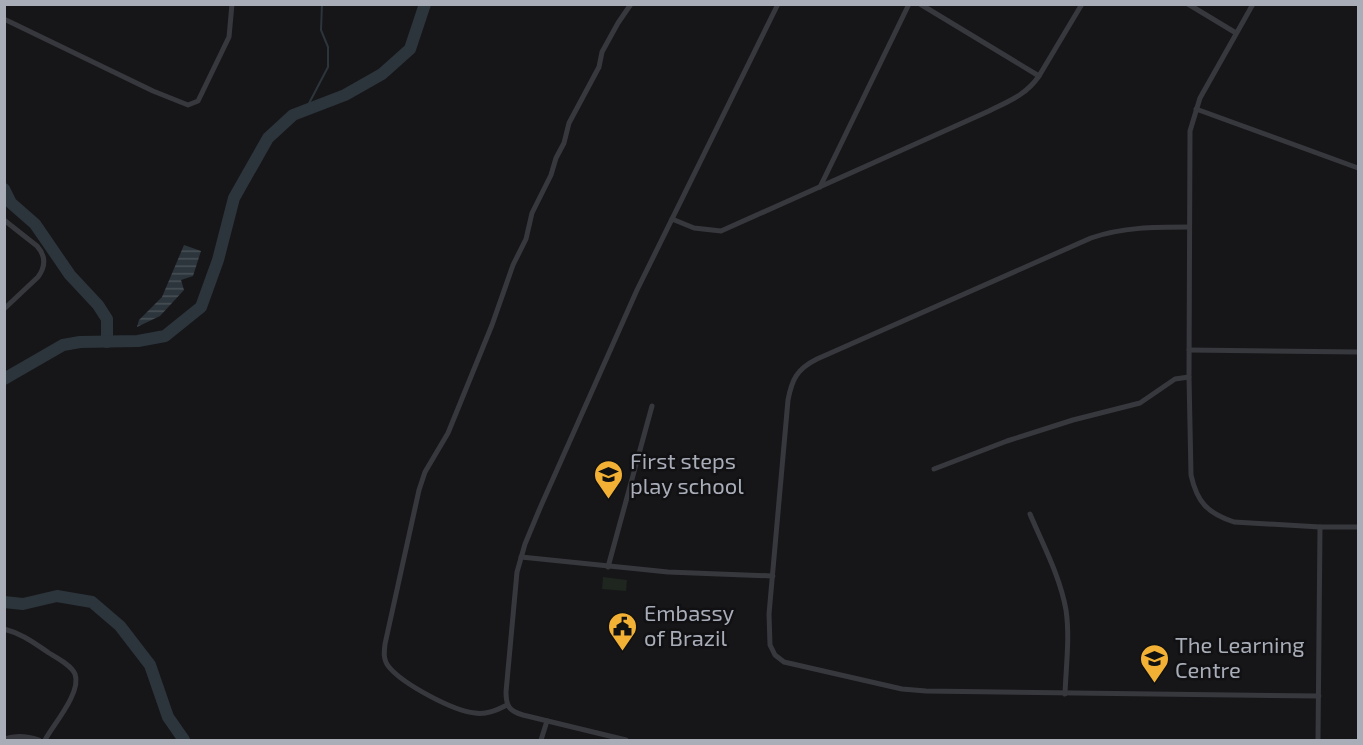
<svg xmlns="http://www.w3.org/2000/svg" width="1363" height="745" viewBox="0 0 1363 745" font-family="'Exo 2',sans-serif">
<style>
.pitch{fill:#1e261f}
.water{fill:url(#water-rules)}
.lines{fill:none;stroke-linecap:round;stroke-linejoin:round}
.stream{stroke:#2c353c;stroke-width:2}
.river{stroke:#2c353c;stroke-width:12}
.minor{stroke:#37383d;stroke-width:5}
.labels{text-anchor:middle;stroke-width:5;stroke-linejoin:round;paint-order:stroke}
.poi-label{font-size:22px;fill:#a8adb8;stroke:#111113;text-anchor:start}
</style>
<defs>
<pattern id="water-rules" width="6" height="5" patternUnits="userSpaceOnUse" patternTransform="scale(1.5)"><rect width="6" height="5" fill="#2c353c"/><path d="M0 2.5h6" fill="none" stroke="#485056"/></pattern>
</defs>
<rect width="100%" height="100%" fill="#161618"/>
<polygon class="pitch" points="603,577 627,580 626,591 602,589"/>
<polygon class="water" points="184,245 201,251 193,276 181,280 184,290 160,316 137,327 139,320 162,297"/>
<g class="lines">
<polyline class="stream" points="305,111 328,67 328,47 321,30 322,4"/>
<g class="river">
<polyline points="4,189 11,203 35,224 70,275 98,305 107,319 107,342"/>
<polyline points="4,379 63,345 80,342 138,341 165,336 201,307 218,260 234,198 268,138 293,115 345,95 382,74 410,49 425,4"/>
<polyline points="4,602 23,604 57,596 92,602 120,626 150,665 168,717 184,740"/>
</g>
<g class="minor">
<polyline points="920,4 1039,76"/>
<polyline points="1188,4 1236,33"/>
<path d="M 1253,4 L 1200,98 L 1190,131 L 1189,377 L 1191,475 C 1197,502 1207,513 1234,522 L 1320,527 L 1358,527"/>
<polyline points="4,19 153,91 188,105 198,101 229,37 232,4"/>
<polyline points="1196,109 1358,168"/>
<polyline points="820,187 909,4"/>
<path d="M 672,219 L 694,228 L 721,231 L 989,111 C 1009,101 1026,95 1039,76 L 1082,4"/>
<path d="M 4,220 L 37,246 C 46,256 46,266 38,277 L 4,309"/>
<path d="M 1189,227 C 1155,227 1123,227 1091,238 L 817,359 C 797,369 792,379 788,400 L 769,614 L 770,645 L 775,655 L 784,662 L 902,689 L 926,691 L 1319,696"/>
<polyline points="1189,350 1358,352"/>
<polyline points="934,469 1007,441 1073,420 1140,403 1175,379 1189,377"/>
<path d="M 1030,514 C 1043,545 1060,576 1066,610 C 1070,637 1066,666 1065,694"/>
<polyline points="521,557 668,572 773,576"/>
<polyline points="608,567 652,406"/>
<path d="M 4,629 C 23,634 34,643 49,653 C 57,658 71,665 75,674 C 82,692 53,725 45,740"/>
<path d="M 507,705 C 497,710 486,715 475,713 C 453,711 403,684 389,667 C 383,660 384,652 385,644 L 419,490 L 425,472 L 448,433 L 492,325 L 513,265 L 526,239 L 532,213 L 551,175 L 556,158 L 564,143 L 569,123 L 599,67 L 602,52 L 618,23 L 631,4"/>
<path d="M 4,739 C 16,735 27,736 39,740"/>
<polyline points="541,740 547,721"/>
<path d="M 626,740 L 523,715 C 509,711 506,706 506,692 L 517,572 L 525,544 L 540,508 L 637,290 L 778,4"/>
<polyline points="1318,740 1320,527"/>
</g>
</g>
<defs>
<symbol id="school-pin" viewBox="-11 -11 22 30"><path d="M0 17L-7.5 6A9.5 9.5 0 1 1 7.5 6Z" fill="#f2b134" stroke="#111113"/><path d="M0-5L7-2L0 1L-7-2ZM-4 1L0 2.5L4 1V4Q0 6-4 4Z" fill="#111"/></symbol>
<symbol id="civic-pin" viewBox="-11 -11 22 30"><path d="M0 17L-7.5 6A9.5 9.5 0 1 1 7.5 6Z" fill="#f2b134" stroke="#111113"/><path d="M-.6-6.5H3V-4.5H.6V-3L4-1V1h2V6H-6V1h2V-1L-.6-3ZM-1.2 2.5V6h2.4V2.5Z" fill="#111"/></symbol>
</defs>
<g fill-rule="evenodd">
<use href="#school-pin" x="592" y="458" width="33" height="45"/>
<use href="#civic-pin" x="606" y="610" width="33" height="45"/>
<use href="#school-pin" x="1138" y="642" width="33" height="45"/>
</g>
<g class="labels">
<g class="poi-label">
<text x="630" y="469">First steps<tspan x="630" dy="25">play school</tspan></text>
<text x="644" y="621">Embassy<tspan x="644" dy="25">of Brazil</tspan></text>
<text x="1175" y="653">The Learning<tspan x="1175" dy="25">Centre</tspan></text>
</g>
</g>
<rect width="1363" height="745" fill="none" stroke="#a8adb8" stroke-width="12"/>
</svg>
